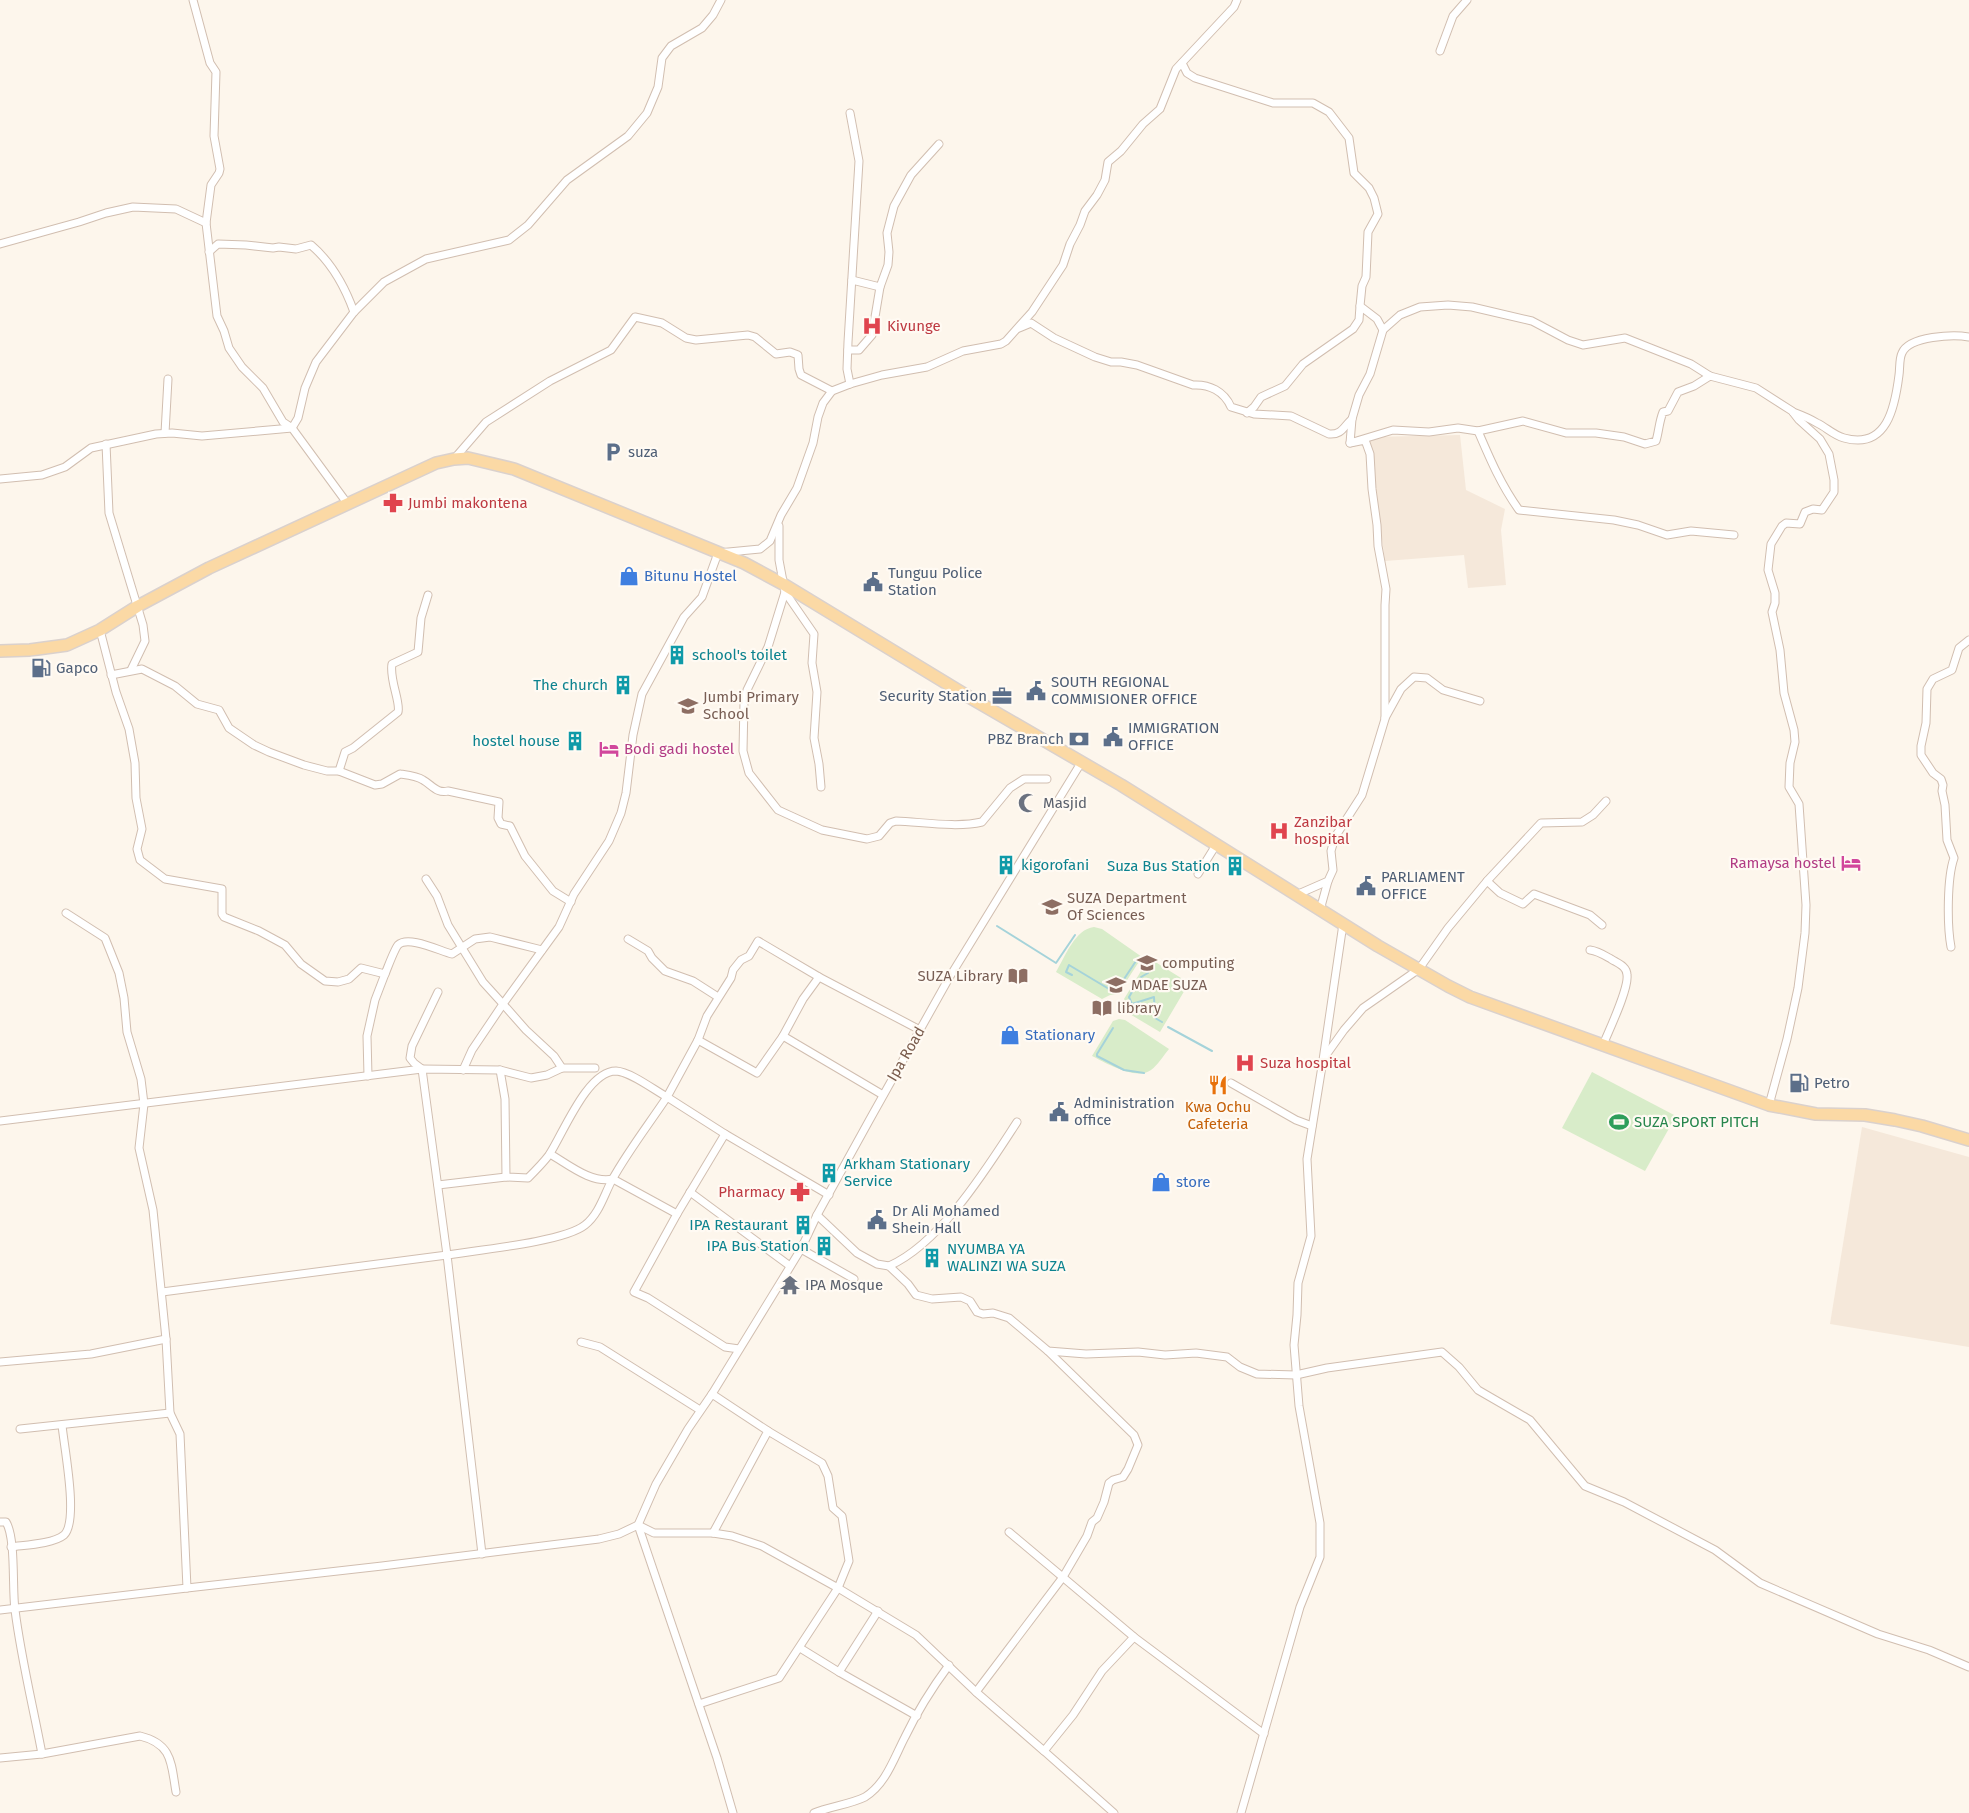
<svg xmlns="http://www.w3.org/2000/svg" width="1969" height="1813" viewBox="0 0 1969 1813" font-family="'Fira Sans',sans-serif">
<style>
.residential{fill:#f5e8da}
.green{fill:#d8ecc9}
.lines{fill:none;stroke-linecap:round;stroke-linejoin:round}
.stream{stroke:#a5d3da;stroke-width:2}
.street-casing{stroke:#d1beb0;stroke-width:9}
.primary-casing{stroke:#dad1cd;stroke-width:14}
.street{stroke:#fff;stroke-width:7}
.primary{stroke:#fbd9a5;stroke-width:11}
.labels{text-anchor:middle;stroke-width:4.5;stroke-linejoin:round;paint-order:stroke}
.health-label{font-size:15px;fill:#be3a42;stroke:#fffaf3;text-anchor:start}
.service-label{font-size:15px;fill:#4e5e75;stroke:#fffaf3;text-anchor:start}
.shop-label{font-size:15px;fill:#366cbe;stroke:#fffaf3;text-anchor:start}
.culture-label{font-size:15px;fill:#0d838f;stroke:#fffaf3;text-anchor:end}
.education-label{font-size:15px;fill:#785e54;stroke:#fffaf3;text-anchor:start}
.hotel-label{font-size:15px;fill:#b23c85;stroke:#fffaf3;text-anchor:start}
.worship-label{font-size:15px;fill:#5b616d;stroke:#fffaf3;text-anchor:start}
.street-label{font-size:15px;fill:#7a5c4d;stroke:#fffaf3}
.food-label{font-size:15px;fill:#c56008;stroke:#fffaf3}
.leisure-label{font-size:15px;fill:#27864d;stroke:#fffaf3;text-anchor:start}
</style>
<rect width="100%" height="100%" fill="#fdf6ec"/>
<g class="residential">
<polygon points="1460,435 1466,490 1505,509 1501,530 1506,585 1468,588 1464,555 1385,561 1369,442 1372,437"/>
<polygon points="1862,1127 1969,1157 1969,1347 1830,1324"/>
</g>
<g class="green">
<path d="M 1094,927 L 1102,929 L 1142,957 L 1118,994 L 1110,995 L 1102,999 L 1056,972 C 1065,957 1075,929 1094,927 Z"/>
<polygon points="1149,958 1189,983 1160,1032 1128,1013 1128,1007 1124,999"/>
<path d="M 1119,1019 L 1125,1020 L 1169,1049 C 1163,1056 1158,1065 1151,1070 C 1136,1081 1106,1063 1092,1056 L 1113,1021 Z"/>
<polygon points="1592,1072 1676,1116 1645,1171 1562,1128"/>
</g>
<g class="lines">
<g class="stream">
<polyline points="997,926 1056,963 1075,935"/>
<polyline points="1148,973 1141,977 1129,997 1132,1004 1154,997 1155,1018 1162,1022"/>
<polyline points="1072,975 1066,972 1069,965 1109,989 1118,988 1136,961"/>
<polyline points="1168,1027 1212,1051"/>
<polyline points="1113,1028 1097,1054 1097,1056 1124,1070 1144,1073"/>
</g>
<defs>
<g id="street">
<polyline points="193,0 210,63 216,72 214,136 220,169 219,173 211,185 206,223 217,316 224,331 229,348 242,367 263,388 283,422 292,428 298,418 305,388 316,362 354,312 384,282 426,259 509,240 528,225 567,180 628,136 647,113 658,87 662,58 671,46 702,28 713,15 721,0"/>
<polyline points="1440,51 1453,16 1467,0"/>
<polyline points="1182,63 1187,73 1195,78 1273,103 1313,103 1329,112 1349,138 1354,173 1369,188 1374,198 1378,214 1368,232 1366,277 1362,286 1360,306 1377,319 1383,330 1370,374 1359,395 1352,419 1350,443 1365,440 1370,454 1372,489 1377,525 1378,546 1386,589 1385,605 1385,719 1362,795 1335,837 1331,851 1333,870 1328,881 1296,895"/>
<polyline points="850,113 859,161 848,342 847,369 850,384"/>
<polyline points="0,244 79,222 106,213 133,207 176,209 206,223"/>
<path d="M 209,252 L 218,244 L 246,245 L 273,248 L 279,247 L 296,249 L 311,245 C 331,262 345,287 354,312"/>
<polyline points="852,280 880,287 888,265 889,252 887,233 894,206 911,175 939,144"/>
<path d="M 1019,328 L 1031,323 L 1054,338 L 1095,357 L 1111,362 L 1121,362 L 1137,365 L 1193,385 C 1209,384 1224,391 1231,407 L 1254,414 L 1291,416 L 1329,434 C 1342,435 1343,427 1352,419"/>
<polyline points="1383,330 1400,315 1420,307 1448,305 1472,307 1532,321 1568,340 1583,345 1625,338 1691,364 1710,376"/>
<polyline points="848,350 859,350 872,335 880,287"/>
<path d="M 1793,412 C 1801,415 1809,418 1817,423 C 1826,427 1833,435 1844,438 C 1887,450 1895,407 1899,375 C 1900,369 1899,359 1902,353 C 1909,336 1954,334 1969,337"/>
<polyline points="1247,413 1254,407 1261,397 1285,386 1303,364 1353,329 1359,320 1360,306"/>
<path d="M 1478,431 C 1490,459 1501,485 1519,510 L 1614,520 L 1638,525 L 1667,535 L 1691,531 L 1734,535"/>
<polyline points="165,433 168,379"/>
<path d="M 1350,443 L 1393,430 L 1429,432 L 1458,428 L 1478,431 L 1523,421 L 1566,433 L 1596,433 L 1624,437 L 1645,444 L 1656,441 C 1659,431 1659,422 1663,412 L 1668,411 L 1678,392 L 1694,386 L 1710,376 L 1756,388 L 1792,411 L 1799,420 L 1820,439 L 1829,454 L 1834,480 L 1834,492 L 1822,510 L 1813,509 L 1805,512 L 1800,524 L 1786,523 L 1782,526 L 1771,544 L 1768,570 L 1775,593 L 1775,603 L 1772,612 L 1780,650 L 1784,693 L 1794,730 L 1795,742 L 1790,763 L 1789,787 L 1799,804 L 1806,905 L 1805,933 L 1798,988 L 1787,1039 L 1769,1105"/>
<polyline points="106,444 109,513 143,625 145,641 131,670"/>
<polyline points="454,459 486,422 550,381 611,350 635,317 662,323 686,338 696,340 748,335 755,337 776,354 790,352 798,355 799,369 801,375 832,391"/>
<polyline points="0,479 42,475 65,467 91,448 156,434 172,433 202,436 292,428 347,503"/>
<polyline points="779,526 779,560 785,592 814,634 812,663 817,692 814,738 819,764 821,787"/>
<path d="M 785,592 L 768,647 L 747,690 L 744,702 L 743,751 L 749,773 L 778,810 L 822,830 L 867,839 L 879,836 L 890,823 L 896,821 C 922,822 957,828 982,822 L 1010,788 L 1024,779 L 1047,779"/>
<path d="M 100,630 L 116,692 L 129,729 L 135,763 L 136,798 L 142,829 L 137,849 L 140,860 L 165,879 L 222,889 L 222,914 L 224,917 L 259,931 L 285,945 L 301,964 L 325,981 L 338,982 L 349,979 L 361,968 L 385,974 C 388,967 394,950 398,945 C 408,935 440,951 452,954 L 475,939 L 490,937 L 542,950"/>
<path d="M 111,675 L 142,669 L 175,686 L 197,704 L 219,710 L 229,728 L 254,745 L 269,752 L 304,765 L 327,771 L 339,771 L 375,785 L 382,784 L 400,774 C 407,775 417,776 423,780 C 432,785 437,794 448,791 L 499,802 L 498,818 L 501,824 L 510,826 L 525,856 L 553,891 L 571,902"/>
<polyline points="1385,718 1401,689 1414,677 1427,678 1443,690 1480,701"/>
<path d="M 339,771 L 345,752 L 353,748 L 398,712 C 401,703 389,679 392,664 L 418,652 L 421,618 L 428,595"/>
<polyline points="1198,874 1216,845"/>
<polyline points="426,879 437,896 448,925 483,982 503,1004 472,1050 463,1070"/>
<polyline points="1487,881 1500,893 1523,904 1534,894 1590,915 1602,925"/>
<polyline points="1320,910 1328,881"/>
<polyline points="628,939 648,951 652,958 665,971 693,981 718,997"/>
<path d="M 1951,947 C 1947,925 1947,878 1954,858 L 1947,840 L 1945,805 L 1942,791 L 1943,785 L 1941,779 L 1933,773 L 1921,755 L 1921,746 L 1926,723 L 1927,689 L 1933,679 L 1952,670 L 1959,648 L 1969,640"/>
<path d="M 1590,950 C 1598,951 1604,955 1611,959 C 1617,963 1627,966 1627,975 C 1629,989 1609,1030 1603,1045"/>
<polyline points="783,1036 803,999 819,977"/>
<polyline points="698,1040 757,1073 783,1036 883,1095"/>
<polyline points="1324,1058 1344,1030 1363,1008 1419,969 1448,928 1487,881 1541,823 1582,822 1593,815 1606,801"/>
<polyline points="595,1068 562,1068 554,1056 526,1030 503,1004 559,927 574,894 609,841 621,813 626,793 633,735 642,694 684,617 702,597 718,553 760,549 770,541 781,515 797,488 813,443 818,417 823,403 832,391 850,384 882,375 927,367 963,351 1001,344 1006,341 1032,312 1063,265 1070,244 1080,225 1085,211 1097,195 1105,180 1108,162 1121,151 1143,124 1160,109 1176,69 1234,7 1237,0"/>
<path d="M 500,1070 L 505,1099 L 506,1177 L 528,1178 C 535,1171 543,1163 549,1155 C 563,1134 587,1071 616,1071 C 631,1072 654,1090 667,1097 L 698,1040 L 707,1016 L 731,978 L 733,970 L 741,960 L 749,956 L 758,941 L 819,977 L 920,1030"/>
<polyline points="368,1076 367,1036 375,1000 385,974"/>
<polyline points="1231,1083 1296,1120 1312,1126"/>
<polyline points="0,1121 422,1069 500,1070 531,1078 547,1075 562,1068"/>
<polyline points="725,1134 829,1195"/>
<path d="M 550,1154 C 568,1164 591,1184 613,1179 L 677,1214"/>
<polyline points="438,1185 506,1177"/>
<polyline points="690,1192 790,1266"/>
<polyline points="817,1215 857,1253 877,1264 889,1266 908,1284 916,1295 932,1299 961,1297 970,1301 977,1312 983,1314 993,1313 1009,1318 1048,1351 1086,1354 1138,1352 1165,1355 1196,1353 1227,1357 1240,1367 1257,1374 1296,1375 1327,1368 1442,1352 1459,1367 1478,1390 1530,1420 1585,1486 1624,1502 1715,1550 1760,1583 1878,1634 1929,1650 1969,1667"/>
<polyline points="801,1249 854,1279"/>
<path d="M 889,1266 C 941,1243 987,1168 1017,1122"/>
<polyline points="162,1292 447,1255 422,1069 414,1063 410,1058 412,1046 438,992"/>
<polyline points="581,1342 600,1347 700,1410"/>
<polyline points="0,1362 91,1354 166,1339"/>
<polyline points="712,1394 768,1431 713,1533"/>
<polyline points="20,1429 170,1413"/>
<path d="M 0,1522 L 6,1522 C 16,1538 12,1589 15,1610 C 21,1658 33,1706 42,1754 L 140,1736 C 173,1744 171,1764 176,1792"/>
<polyline points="638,1525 654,1533 713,1533 732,1536 762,1546 838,1588 916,1635 976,1692 1044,1751 1073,1715 1102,1671 1134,1637"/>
<polyline points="638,1525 717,1758 733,1813"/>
<polyline points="1009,1532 1134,1637 1264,1734"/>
<path d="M 11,1547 C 25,1545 53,1544 64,1535 C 79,1521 64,1447 62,1425"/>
<path d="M 482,1554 L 447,1255 C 477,1250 564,1242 585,1225 C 599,1214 604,1195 612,1180 C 628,1151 649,1124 667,1097 L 725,1134 L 677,1214 L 634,1292 L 648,1298 L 725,1347 L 739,1349"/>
<polyline points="187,1588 382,1566 599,1539 619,1534 638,1525 656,1484 688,1429 712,1394 801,1249 817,1215 870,1119 949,978 1081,763"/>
<polyline points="0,1610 187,1588 180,1434 170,1413 166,1339 153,1210 139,1148 144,1104 141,1079 127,1032 124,998 119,973 105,938 66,913"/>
<polyline points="800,1648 839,1672 917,1716"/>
<polyline points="839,1672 878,1611"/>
<polyline points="976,1692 1063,1577 1087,1536 1092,1522 1097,1518 1104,1502 1109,1483 1113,1480 1123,1477 1128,1469 1138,1445 1134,1435 1048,1351"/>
<polyline points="699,1704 779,1678 838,1588 849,1561 842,1516 833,1508 828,1476 822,1463 768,1431"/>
<polyline points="1044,1751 1114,1813"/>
<polyline points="0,1758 42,1754"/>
<path d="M 814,1813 C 829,1807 851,1804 865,1797 C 886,1784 894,1758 905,1737 C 917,1712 932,1688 949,1665"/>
<polyline points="1241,1813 1300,1607 1320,1557 1320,1523 1299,1406 1294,1345 1297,1315 1298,1283 1311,1236 1307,1159 1323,1060 1343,924"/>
</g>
<polyline id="primary" points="0,651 30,650 67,645 100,630 138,606 209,568 436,463 454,459 468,458 514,469 744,563 783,584 969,697 1121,785 1378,946 1448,986 1470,997 1769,1105 1816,1114 1865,1115 1895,1120 1922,1126 1969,1140"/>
</defs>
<use href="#street" class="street-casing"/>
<use href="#primary" class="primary-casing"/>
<use href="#street" class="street"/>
<use href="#primary" class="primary"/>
</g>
<defs>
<symbol id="hospital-bare" viewBox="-9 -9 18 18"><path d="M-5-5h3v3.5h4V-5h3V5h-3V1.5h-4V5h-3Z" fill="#e0444e" stroke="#fffaf3" stroke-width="2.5" paint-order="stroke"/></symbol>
<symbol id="parking-bare" viewBox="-9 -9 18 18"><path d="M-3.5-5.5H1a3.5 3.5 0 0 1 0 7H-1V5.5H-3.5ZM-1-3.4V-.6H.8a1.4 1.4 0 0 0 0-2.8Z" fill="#5c6f8a" stroke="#fffaf3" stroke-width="2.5" paint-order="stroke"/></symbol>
<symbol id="pharmacy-bare" viewBox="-9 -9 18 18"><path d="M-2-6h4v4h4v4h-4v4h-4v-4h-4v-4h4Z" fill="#e0444e" stroke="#fffaf3" stroke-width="2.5" paint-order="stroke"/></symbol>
<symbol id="shop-bare" viewBox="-9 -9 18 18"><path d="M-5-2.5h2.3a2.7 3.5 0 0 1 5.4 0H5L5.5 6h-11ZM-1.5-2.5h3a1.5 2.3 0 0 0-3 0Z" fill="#3f7fe0" stroke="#fffaf3" stroke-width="2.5" paint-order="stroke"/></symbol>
<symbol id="civic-bare" viewBox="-9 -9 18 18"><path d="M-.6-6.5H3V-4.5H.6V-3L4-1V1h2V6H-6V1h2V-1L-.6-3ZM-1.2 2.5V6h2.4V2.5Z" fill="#5c6f8a" stroke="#fffaf3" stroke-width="2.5" paint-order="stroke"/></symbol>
<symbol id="building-bare" viewBox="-9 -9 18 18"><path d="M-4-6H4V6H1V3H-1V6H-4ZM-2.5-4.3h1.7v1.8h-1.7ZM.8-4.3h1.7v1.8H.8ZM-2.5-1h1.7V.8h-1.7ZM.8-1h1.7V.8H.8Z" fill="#0f9aa8" stroke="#fffaf3" stroke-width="2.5" paint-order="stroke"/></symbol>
<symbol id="fuel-bare" viewBox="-9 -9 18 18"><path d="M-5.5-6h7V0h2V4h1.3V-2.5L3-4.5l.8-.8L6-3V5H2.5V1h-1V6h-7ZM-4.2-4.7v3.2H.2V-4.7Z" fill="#5c6f8a" stroke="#fffaf3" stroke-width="2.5" paint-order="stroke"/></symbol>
<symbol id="office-bare" viewBox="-9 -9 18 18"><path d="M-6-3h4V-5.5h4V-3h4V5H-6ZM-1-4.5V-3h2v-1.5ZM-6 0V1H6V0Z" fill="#5c6f8a" stroke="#fffaf3" stroke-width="2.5" paint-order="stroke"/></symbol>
<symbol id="school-bare" viewBox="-9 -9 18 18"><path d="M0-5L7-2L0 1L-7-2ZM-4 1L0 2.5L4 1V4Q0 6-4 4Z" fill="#8d6e63" stroke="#fffaf3" stroke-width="2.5" paint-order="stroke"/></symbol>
<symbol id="bank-bare" viewBox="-9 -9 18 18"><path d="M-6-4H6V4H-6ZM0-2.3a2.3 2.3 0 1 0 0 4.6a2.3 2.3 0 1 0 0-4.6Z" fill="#5c6f8a" stroke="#fffaf3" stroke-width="2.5" paint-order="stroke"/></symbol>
<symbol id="hotel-bare" viewBox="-9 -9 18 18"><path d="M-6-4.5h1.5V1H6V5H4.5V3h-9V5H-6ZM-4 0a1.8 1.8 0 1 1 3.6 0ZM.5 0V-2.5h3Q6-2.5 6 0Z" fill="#d1479c" stroke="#fffaf3" stroke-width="2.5" paint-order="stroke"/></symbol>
<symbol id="mosque-bare" viewBox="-9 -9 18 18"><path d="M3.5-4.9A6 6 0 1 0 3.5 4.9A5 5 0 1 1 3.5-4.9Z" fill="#6b7280" stroke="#fffaf3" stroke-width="2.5" paint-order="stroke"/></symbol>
<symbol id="university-bare" viewBox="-9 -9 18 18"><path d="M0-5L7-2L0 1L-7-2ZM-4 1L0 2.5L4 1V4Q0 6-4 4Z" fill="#8d6e63" stroke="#fffaf3" stroke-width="2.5" paint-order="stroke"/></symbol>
<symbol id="library-bare" viewBox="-9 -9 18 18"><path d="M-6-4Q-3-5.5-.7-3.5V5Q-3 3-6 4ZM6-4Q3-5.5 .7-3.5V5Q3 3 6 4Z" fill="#8d6e63" stroke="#fffaf3" stroke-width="2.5" paint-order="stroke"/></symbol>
<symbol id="restaurant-bare" viewBox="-9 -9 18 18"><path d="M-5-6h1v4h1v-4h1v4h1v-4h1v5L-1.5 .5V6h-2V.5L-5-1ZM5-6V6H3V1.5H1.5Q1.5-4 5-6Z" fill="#e8710a" stroke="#fffaf3" stroke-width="2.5" paint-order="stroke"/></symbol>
<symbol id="stadium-bare" viewBox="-9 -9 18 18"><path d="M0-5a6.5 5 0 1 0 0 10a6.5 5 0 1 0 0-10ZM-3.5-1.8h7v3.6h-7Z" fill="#2e9e5b" stroke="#fffaf3" stroke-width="2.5" paint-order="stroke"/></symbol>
<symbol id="temple-bare" viewBox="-9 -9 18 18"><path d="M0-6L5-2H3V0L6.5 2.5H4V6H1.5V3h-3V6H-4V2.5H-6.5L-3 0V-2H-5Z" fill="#6b7280" stroke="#fffaf3" stroke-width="2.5" paint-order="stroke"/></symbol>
</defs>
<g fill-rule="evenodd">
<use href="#hospital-bare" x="858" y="312" width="28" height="28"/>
<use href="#parking-bare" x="599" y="438" width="28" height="28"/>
<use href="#pharmacy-bare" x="379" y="489" width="28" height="28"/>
<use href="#shop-bare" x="615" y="562" width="28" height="28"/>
<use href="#civic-bare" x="859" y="568" width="28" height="28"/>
<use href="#building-bare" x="663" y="641" width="28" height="28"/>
<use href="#fuel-bare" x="27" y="654" width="28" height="28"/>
<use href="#building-bare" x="609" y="671" width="28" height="28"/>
<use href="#civic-bare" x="1022" y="677" width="28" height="28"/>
<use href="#office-bare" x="988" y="682" width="28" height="28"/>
<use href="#school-bare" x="674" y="692" width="28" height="28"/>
<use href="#civic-bare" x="1099" y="723" width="28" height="28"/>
<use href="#bank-bare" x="1065" y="725" width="28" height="28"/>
<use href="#building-bare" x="561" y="727" width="28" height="28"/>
<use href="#hotel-bare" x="595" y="735" width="28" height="28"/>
<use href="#mosque-bare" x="1014" y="789" width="28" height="28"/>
<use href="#hospital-bare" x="1265" y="817" width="28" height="28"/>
<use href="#hotel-bare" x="1837" y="849" width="28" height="28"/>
<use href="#building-bare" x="992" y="851" width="28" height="28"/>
<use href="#building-bare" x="1221" y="852" width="28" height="28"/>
<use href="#civic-bare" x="1352" y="872" width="28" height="28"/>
<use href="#university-bare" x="1038" y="893" width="28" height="28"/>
<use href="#school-bare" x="1133" y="949" width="28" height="28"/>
<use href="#library-bare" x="1004" y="962" width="28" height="28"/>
<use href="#university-bare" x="1102" y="971" width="28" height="28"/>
<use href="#library-bare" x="1088" y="994" width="28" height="28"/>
<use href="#shop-bare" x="996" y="1021" width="28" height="28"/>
<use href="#hospital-bare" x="1231" y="1049" width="28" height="28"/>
<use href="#fuel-bare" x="1785" y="1069" width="28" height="28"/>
<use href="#restaurant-bare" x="1204" y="1071" width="28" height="28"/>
<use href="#civic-bare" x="1045" y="1098" width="28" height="28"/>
<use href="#stadium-bare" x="1605" y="1108" width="28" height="28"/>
<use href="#building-bare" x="815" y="1159" width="28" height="28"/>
<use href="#shop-bare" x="1147" y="1168" width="28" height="28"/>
<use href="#pharmacy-bare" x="786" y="1178" width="28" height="28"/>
<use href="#civic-bare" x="863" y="1206" width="28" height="28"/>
<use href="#building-bare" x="789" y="1211" width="28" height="28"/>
<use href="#building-bare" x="810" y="1232" width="28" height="28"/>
<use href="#building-bare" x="918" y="1244" width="28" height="28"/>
<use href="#temple-bare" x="776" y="1271" width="28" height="28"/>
</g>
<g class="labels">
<g class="health-label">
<text x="887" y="331">Kivunge</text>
<text x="408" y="508">Jumbi makontena</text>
<text x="1294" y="827">Zanzibar<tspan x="1294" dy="17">hospital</tspan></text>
<text x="1260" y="1068">Suza hospital</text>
<text x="785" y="1197" text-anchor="end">Pharmacy</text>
</g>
<g class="service-label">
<text x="628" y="457">suza</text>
<text x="888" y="578">Tunguu Police<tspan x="888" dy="17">Station</tspan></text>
<text x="56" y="673">Gapco</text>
<text x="1051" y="687">SOUTH REGIONAL<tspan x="1051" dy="17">COMMISIONER OFFICE</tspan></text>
<text x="987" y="701" text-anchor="end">Security Station</text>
<text x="1128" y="733">IMMIGRATION<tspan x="1128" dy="17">OFFICE</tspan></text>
<text x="1064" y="744" text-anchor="end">PBZ Branch</text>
<text x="1381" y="882">PARLIAMENT<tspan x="1381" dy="17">OFFICE</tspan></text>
<text x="1814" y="1088">Petro</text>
<text x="1074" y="1108">Administration<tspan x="1074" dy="17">office</tspan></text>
<text x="892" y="1216">Dr Ali Mohamed<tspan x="892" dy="17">Shein Hall</tspan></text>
</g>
<g class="shop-label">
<text x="644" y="581">Bitunu Hostel</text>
<text x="1025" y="1040">Stationary</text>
<text x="1176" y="1187">store</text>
</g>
<g class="culture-label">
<text x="692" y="660" text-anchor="start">school's toilet</text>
<text x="608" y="690">The church</text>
<text x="560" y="746">hostel house</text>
<text x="1021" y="870" text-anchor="start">kigorofani</text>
<text x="1220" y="871">Suza Bus Station</text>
<text x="844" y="1169" text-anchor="start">Arkham Stationary<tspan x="844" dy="17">Service</tspan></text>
<text x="788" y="1230">IPA Restaurant</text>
<text x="809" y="1251">IPA Bus Station</text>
<text x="947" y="1254" text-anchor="start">NYUMBA YA<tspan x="947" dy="17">WALINZI WA SUZA</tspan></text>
</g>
<g class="education-label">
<text x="703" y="702">Jumbi Primary<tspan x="703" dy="17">School</tspan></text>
<text x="1067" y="903">SUZA Department<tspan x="1067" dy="17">Of Sciences</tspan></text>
<text x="1162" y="968">computing</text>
<text x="1003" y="981" text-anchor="end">SUZA Library</text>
<text x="1131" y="990">MDAE SUZA</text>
<text x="1117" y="1013">library</text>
</g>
<g class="hotel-label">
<text x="624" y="754">Bodi gadi hostel</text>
<text x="1836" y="868" text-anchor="end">Ramaysa hostel</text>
</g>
<g class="worship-label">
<text x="1043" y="808">Masjid</text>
<text x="805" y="1290">IPA Mosque</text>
</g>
<g class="street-label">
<text transform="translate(906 1054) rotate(-60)" y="5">Ipa Road</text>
</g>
<g class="food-label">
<text x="1218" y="1112">Kwa Ochu<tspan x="1218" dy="17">Cafeteria</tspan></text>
</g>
<g class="leisure-label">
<text x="1634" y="1127">SUZA SPORT PITCH</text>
</g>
</g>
</svg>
